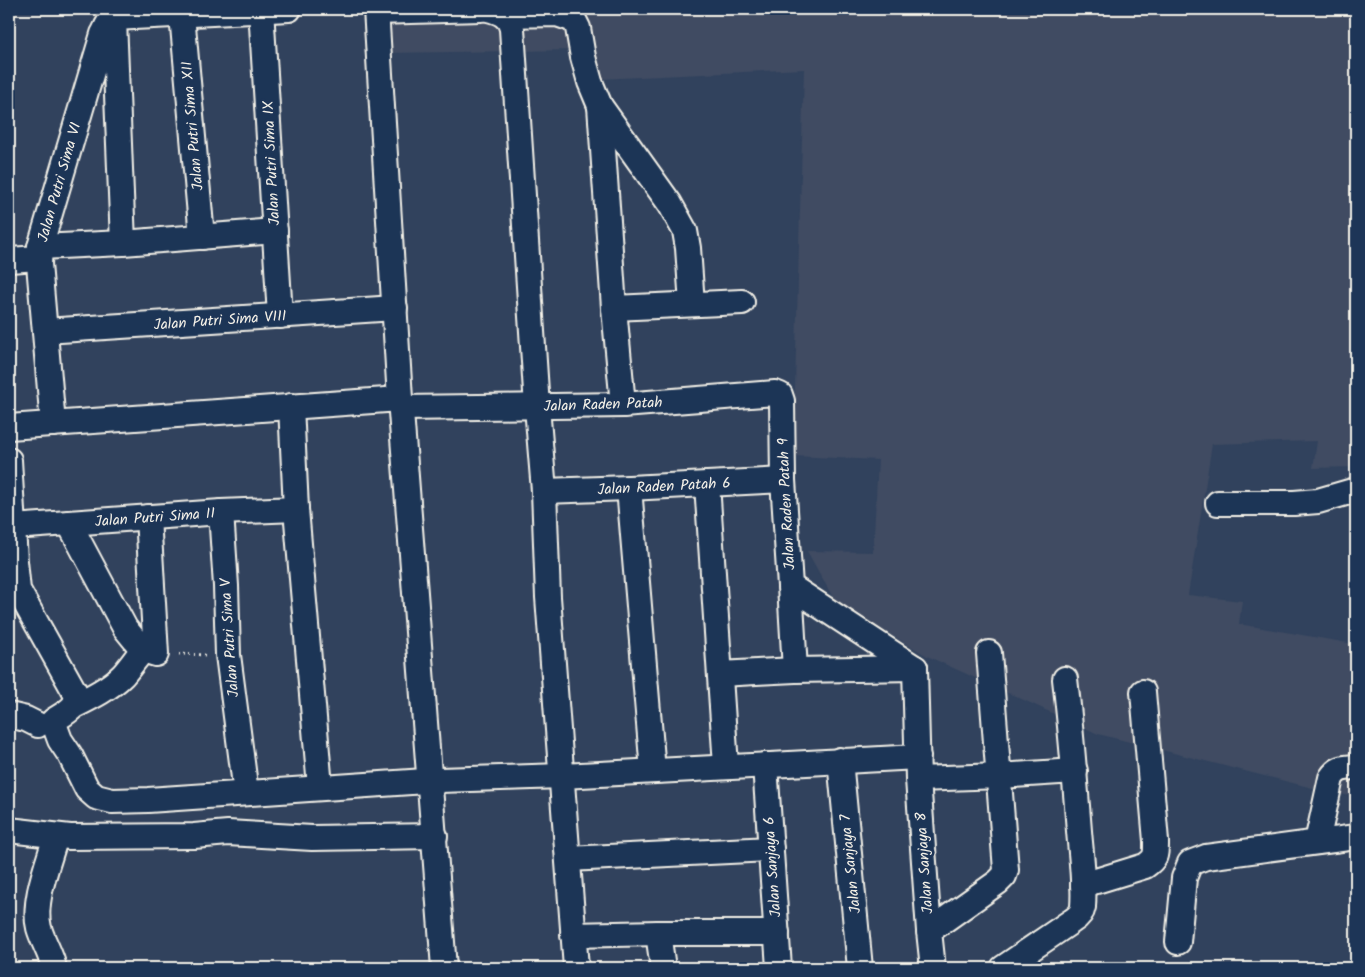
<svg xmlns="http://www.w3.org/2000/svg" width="1365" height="977" viewBox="0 0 1365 977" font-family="Kalam,sans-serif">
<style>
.built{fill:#3f4b62}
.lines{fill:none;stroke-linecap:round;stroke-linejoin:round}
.minor-casing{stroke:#f4f1e8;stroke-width:28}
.path{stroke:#f4f1e8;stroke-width:3;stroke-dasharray:1 4;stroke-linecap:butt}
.minor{stroke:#1d3557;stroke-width:24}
.labels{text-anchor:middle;stroke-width:5;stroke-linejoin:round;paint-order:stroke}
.street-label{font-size:15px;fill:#f4f1e8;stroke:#1d3557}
</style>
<rect width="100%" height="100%" fill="#31425d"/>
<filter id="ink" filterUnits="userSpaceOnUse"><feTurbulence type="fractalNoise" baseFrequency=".02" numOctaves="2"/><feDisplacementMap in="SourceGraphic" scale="10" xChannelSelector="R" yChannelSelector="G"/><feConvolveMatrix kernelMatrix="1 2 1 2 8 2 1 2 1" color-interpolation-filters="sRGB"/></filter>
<g filter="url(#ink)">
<polygon class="built" points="385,9 1356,9 1356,467 1313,468 1317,441 1212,444 1188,595 1242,601 1239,624 1354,644 1350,681 1356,682 1356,796 1336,794 1098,734 927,656 836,603 807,551 873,552 878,460 793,456 804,69 579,80 574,50 388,53"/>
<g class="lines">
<defs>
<g id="minor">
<polyline points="261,9 280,316"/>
<polyline points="376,9 400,399 444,968"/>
<path d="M 488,9 C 500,12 510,16 512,29 L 537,407 L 544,491 L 548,597 L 576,968"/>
<polyline points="376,12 481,9"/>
<polyline points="182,15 202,237"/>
<polyline points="504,15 557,14 574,20 578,28 583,57 590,82 600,106 670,204 685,231 688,248 692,304"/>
<polyline points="114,20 123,243"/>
<polyline points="600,106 614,308 623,405"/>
<polyline points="40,247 123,243 275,231"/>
<polyline points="9,260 39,258"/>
<polyline points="614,308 742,302"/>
<polyline points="45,331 395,308"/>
<polyline points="291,406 296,509 320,787"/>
<polyline points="401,408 623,405 775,393 780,395 782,401 783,480 790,586 915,668"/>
<path d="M 53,424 L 39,264 L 40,247 L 103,34 C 106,29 108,21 114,18 L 289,9"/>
<polyline points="9,427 400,399"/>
<path d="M 9,460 L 15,561 L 18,590 L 76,694 C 79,708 63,714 53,721 L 60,740 L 70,755 L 87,789 L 96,797 L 112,801 L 148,800 L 440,780 L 562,776 L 918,757"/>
<polyline points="707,484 726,766"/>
<polyline points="629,488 653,771"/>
<polyline points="544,491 629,488 783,480"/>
<polyline points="1218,503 1294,503 1318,501 1356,490"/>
<polyline points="221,512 226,586 228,655 246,793"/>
<polyline points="69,523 125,628 143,650 156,654 148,517"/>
<polyline points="13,527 221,512 296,509"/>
<polyline points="790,586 795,670"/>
<polyline points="915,668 918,779 929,931 933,968"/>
<polyline points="720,674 795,670 915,668"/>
<path d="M 76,705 C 92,697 110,688 123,675 C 130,667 136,658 143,650"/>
<polyline points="9,715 26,719 38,725"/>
<polyline points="840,760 860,968"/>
<polyline points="765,765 779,968"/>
<polyline points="918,779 1000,776 1075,771"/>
<polyline points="9,830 70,837 194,836 228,833 312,838 435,836"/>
<path d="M 1317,842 L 1331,778 C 1338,767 1344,768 1356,767"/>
<polyline points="568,859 771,849"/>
<path d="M 1083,885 L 1145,866 C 1157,858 1156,854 1156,841 L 1143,692"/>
<polyline points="929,931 998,882 1004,876 1006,870 989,653"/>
<polyline points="658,933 663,968"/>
<polyline points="573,935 658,933 777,933"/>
<polyline points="1178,942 1184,878 1190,863 1206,857 1356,837"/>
<path d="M 54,968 C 51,954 43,942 39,928 C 32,902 49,861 56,836"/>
<path d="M 1003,968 L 1072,921 C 1077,918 1082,913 1083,907 C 1085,882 1081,856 1079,831 C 1075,780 1071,729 1065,679"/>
</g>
</defs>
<use href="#minor" class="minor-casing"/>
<polyline class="path" points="179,654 205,655"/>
<use href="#minor" class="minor"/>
</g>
</g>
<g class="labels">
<g class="street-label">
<text transform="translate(192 126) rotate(-95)" y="5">Jalan Putri Sima XII</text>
<text transform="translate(271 163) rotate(-93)" y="5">Jalan Putri Sima IX</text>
<text transform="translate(59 182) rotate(-74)" y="5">Jalan Putri Sima VI</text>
<text transform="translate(220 320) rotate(-4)" y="5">Jalan Putri Sima VIII</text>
<text transform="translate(603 404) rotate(-2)" y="5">Jalan Raden Patah</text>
<text transform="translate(664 486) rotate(-3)" y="5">Jalan Raden Patah 6</text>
<text transform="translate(786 504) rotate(-93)" y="5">Jalan Raden Patah 9</text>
<text transform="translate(155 517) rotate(-4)" y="5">Jalan Putri Sima II</text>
<text transform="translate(229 638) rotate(-94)" y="5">Jalan Putri Sima V</text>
<text transform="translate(924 863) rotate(-94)" y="5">Jalan Sanjaya 8</text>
<text transform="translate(850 864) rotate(-96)" y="5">Jalan Sanjaya 7</text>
<text transform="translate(772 867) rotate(-94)" y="5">Jalan Sanjaya 6</text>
</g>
</g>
<rect width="1365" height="977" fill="none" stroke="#1d3557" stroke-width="30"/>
<rect x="15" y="15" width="1335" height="947" fill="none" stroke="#f4f1e8" stroke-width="2" filter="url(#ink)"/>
</svg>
